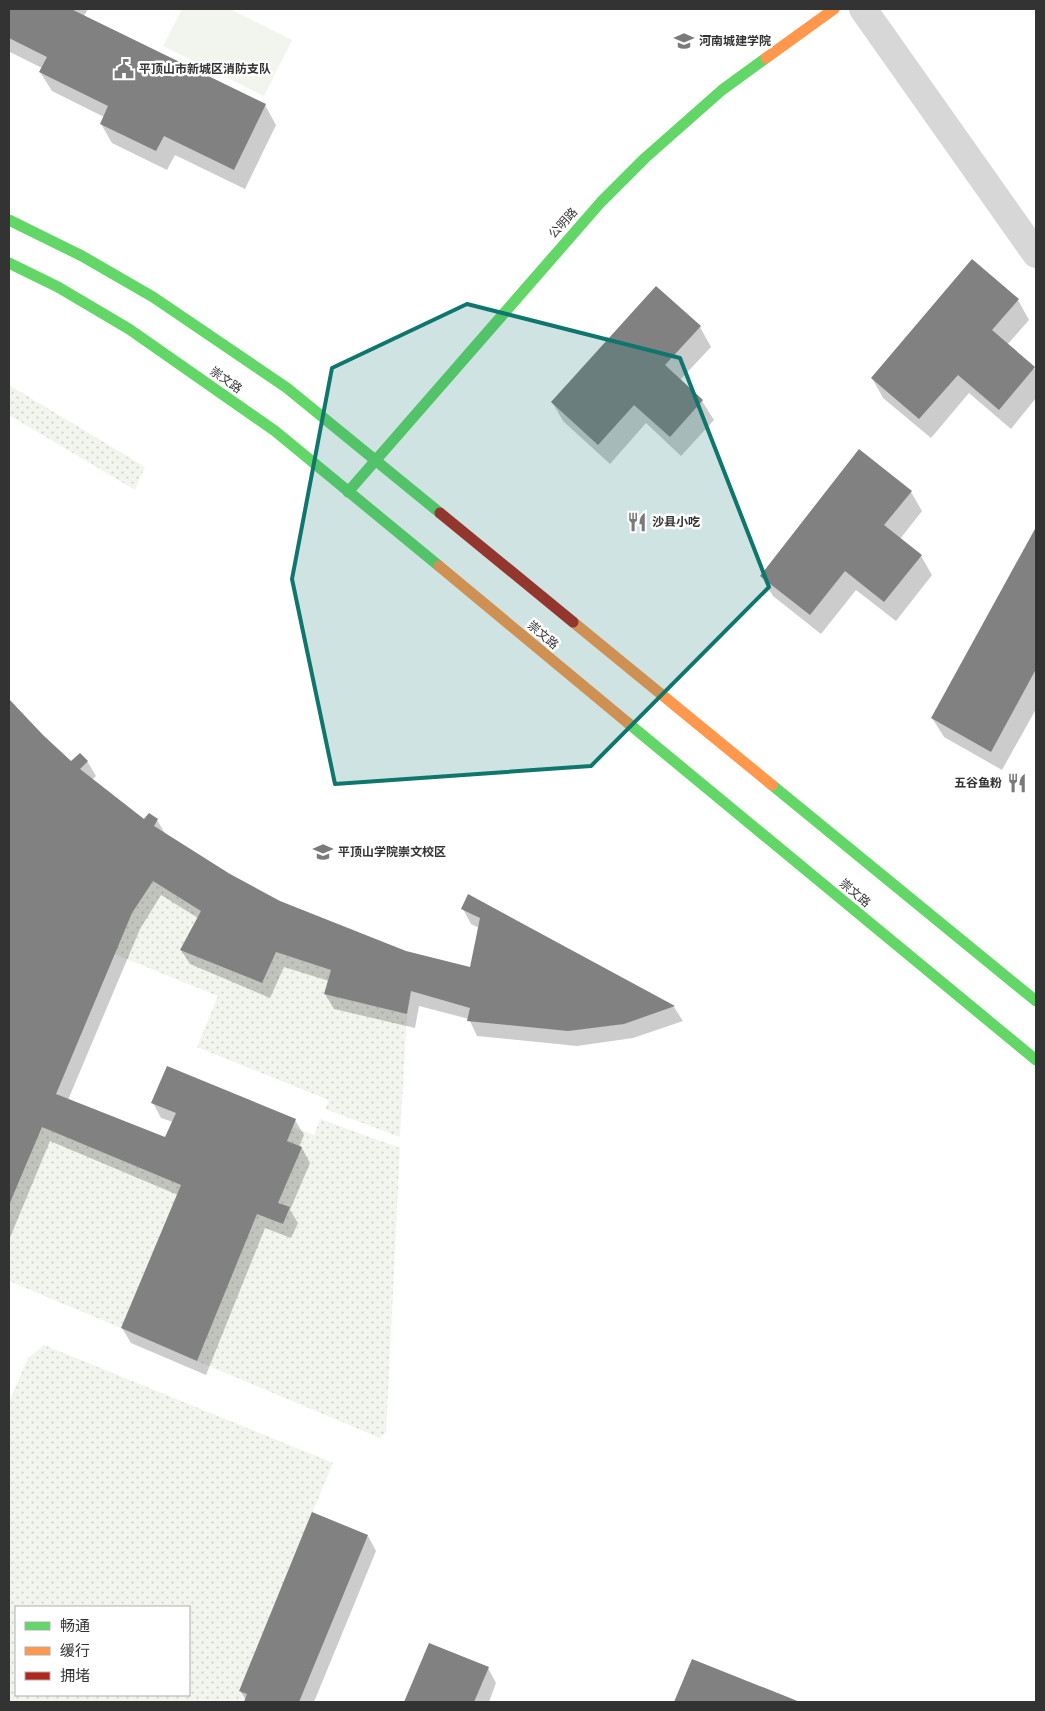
<svg xmlns="http://www.w3.org/2000/svg" width="1045" height="1711" viewBox="0 0 1045 1711" font-family="Roboto,'Noto Sans SC',sans-serif">
<style>
.grass{fill:url(#grass-dots);fill-rule:evenodd}
.pitch{fill:#f1f5ed}
.shadow{fill:#0003}
.building{fill:#818181}
.lines{fill:none;stroke-linecap:round;stroke-linejoin:round}
.street{stroke:#d7d7d7;stroke-width:28}
.fast{stroke:#63d668;stroke-width:11}
.slow{stroke:#ff974d;stroke-width:11}
.jam{stroke:#b3261e;stroke-width:11}
.marked{fill:#0f766e;fill-opacity:0.2;stroke:#0f766e;stroke-width:4;stroke-linejoin:round}
.labels{text-anchor:middle;stroke-width:5;stroke-linejoin:round;paint-order:stroke}
.poi-label{font-size:12px;font-weight:bold;fill:#333;stroke:#fff;text-anchor:start}
.street-label{font-size:12px;fill:#333;stroke:#fff}
</style>
<defs>
<pattern id="grass-dots" width="8" height="8" patternUnits="userSpaceOnUse" patternTransform="scale(1.25)"><rect width="8" height="8" fill="#f1f5ed"/><path d="M2 2h.1M6 6h.1" fill="none" stroke="#cfd2cc" stroke-width="1.8" stroke-linecap="round"/></pattern>
</defs>
<rect width="100%" height="100%" fill="#fff"/>
<g class="grass">
<polygon points="9,385 145,467 135,490 9,415"/>
<polygon points="153,881 201,911 180,950 261,983 276,952 331,970 324,994 407,1014 400,1137 325,1109 329,1100 197,1047 218,996 114,954 132,913"/>
<polygon points="320,1119 400,1148 386,1432 380,1438 197,1361 257,1214 283,1224 290,1208 278,1203 302,1147 287,1141 293,1127 314,1135"/>
<polygon points="42,1127 181,1185 121,1328 9,1281 9,1205"/>
<path d="M 44,1345 L 333,1463 L 239,1690 L 247,1694 L 244,1702 L 9,1702 L 9,1402 L 28,1358 ZM 16,1607 L 189,1607 L 189,1695 L 16,1695 Z"/>
</g>
<polygon class="pitch" points="182,9 230,9 292,40 264,96 163,46"/>
<g class="shadow">
<polygon points="10,9 88,9 84,16 265,105 276,125 245,189 175,155 167,170 112,143 101,124 104,117 52,91 40,72 42,68 10,52 9,12"/>
<polygon points="1018,300 1029,320 1007,345 1034,368 1036,372 1036,398 1011,429 969,393 931,438 883,398 872,378"/>
<polygon points="700,327 711,347 680,380 702,401 714,420 681,456 646,423 610,464 563,421 552,402"/>
<polygon points="911,492 922,511 900,539 921,556 932,575 896,621 856,590 821,634 773,596 761,576"/>
<polygon points="1036,530 1036,709 1002,770 944,737 932,718"/>
<polygon points="9,701 42,736 71,763 87,761 96,776 92,780 144,821 149,814 157,820 166,835 229,875 279,902 406,952 471,968 479,928 471,924 463,909 469,896 674,1007 683,1021 633,1038 577,1046 477,1036 469,1019 419,1006 415,1028 334,1009 325,994 329,981 284,967 270,998 190,964 181,950 198,918 161,895 140,929 68,1100 166,1139 173,1122 161,1118 153,1103 295,1120 304,1135 299,1147 302,1148 310,1163 290,1210 298,1223 291,1238 265,1228 206,1375 131,1343 122,1328 178,1195 50,1141 9,1240"/>
<polygon points="368,1536 376,1551 314,1702 245,1702 246,1700 240,1690"/>
<polygon points="429,1644 488,1668 496,1683 489,1702 406,1702"/>
<polygon points="692,1661 796,1702 676,1702"/>
</g>
<g class="building">
<polygon points="9,9 71,9 266,104 234,170 164,136 156,151 100,124 108,106 39,72 47,57 9,38"/>
<polygon points="972,259 1019,299 992,330 1035,367 999,410 958,375 919,419 871,378"/>
<polygon points="656,286 701,326 665,365 703,400 670,437 634,405 598,445 551,402"/>
<polygon points="859,449 912,491 884,525 922,555 884,602 845,571 810,615 760,576"/>
<polygon points="1036,527 1036,669 991,752 931,718"/>
<polygon points="9,699 43,735 71,761 80,753 88,761 80,769 144,819 149,813 158,819 154,826 230,874 280,901 406,951 470,967 480,918 461,909 468,894 675,1006 624,1024 568,1031 467,1021 470,1008 411,991 407,1014 324,994 331,970 276,952 262,983 180,950 201,911 153,881 132,913 56,1094 165,1137 176,1113 151,1103 167,1066 296,1119 287,1141 302,1147 278,1203 290,1207 283,1224 257,1214 197,1361 121,1328 181,1185 42,1127 9,1205"/>
<polygon points="312,1512 368,1535 299,1702 244,1702 247,1694 239,1691"/>
<polygon points="429,1643 489,1667 474,1702 404,1702"/>
<polygon points="692,1659 800,1702 674,1702"/>
</g>
<g class="lines">
<polyline class="street" points="863,9 1036,254"/>
<g class="fast">
<polyline points="9,220 82,256 153,297 287,388 440,513"/>
<polyline points="9,263 58,287 129,329 275,431 439,566"/>
<polyline points="348,492 601,202 645,158 722,90 766,58"/>
<polyline points="628,723 1036,1060"/>
<polyline points="772,785 1036,1001"/>
</g>
<g class="slow">
<polyline points="766,58 834,9"/>
<polyline points="439,566 628,723"/>
<polyline points="573,622 772,785"/>
</g>
<polyline class="jam" points="440,513 573,622"/>
</g>
<path class="marked" d="M 467,304 L 680,358 L 769,587 L 591,766 L 335,784 L 292,579 L 332,368 Z"/>
<defs>
<symbol id="university-bare" viewBox="-9 -9 18 18"><path d="M0-5L7-2L0 1L-7-2ZM-4 1L0 2.5L4 1V4Q0 6-4 4Z" fill="#7a7a7a" stroke="#fff" stroke-width="2.5" paint-order="stroke"/></symbol>
<symbol id="civic-bare" viewBox="-9 -9 18 18"><path d="M-.6-6.5H3V-4.5H.6V-3L4-1V1h2V6H-6V1h2V-1L-.6-3ZM-1.2 2.5V6h2.4V2.5Z" fill="#7a7a7a" stroke="#fff" stroke-width="2.5" paint-order="stroke"/></symbol>
<symbol id="restaurant-bare" viewBox="-9 -9 18 18"><path d="M-5-6h1v4h1v-4h1v4h1v-4h1v5L-1.5 .5V6h-2V.5L-5-1ZM5-6V6H3V1.5H1.5Q1.5-4 5-6Z" fill="#7a7a7a" stroke="#fff" stroke-width="2.5" paint-order="stroke"/></symbol>
</defs>
<g fill-rule="evenodd">
<use href="#university-bare" x="670" y="27" width="28" height="28"/>
<use href="#civic-bare" x="110" y="55" width="28" height="28"/>
<use href="#restaurant-bare" x="623" y="508" width="28" height="28"/>
<use href="#restaurant-bare" x="1003" y="769" width="28" height="28"/>
<use href="#university-bare" x="309" y="838" width="28" height="28"/>
</g>
<g class="labels">
<g class="poi-label">
<text x="699" y="45">河南城建学院</text>
<text x="139" y="73">平顶山市新城区消防支队</text>
<text x="652" y="526">沙县小吃</text>
<text x="1002" y="787" text-anchor="end">五谷鱼粉</text>
<text x="338" y="856">平顶山学院崇文校区</text>
</g>
<g class="street-label">
<text transform="translate(563 223) rotate(-48)" y="4">公明路</text>
<text transform="translate(226 380) rotate(35)" y="4">崇文路</text>
<text transform="translate(543 635) rotate(40)" y="4">崇文路</text>
<text transform="translate(855 893) rotate(40)" y="4">崇文路</text>
</g>
</g>
<rect width="1045" height="1711" fill="none" stroke="#333333" stroke-width="20"/>
<rect x="15" y="1606" width="175" height="90" fill="#ffffff" stroke="#adadad"/>
<rect x="25" y="1622" width="25" height="8" fill="#63d668" stroke="#adadad"/>
<text x="60" y="1631" font-size="15" fill="#333333">畅通</text>
<rect x="25" y="1647" width="25" height="8" fill="#ff974d" stroke="#adadad"/>
<text x="60" y="1656" font-size="15" fill="#333333">缓行</text>
<rect x="25" y="1672" width="25" height="8" fill="#b3261e" stroke="#adadad"/>
<text x="60" y="1681" font-size="15" fill="#333333">拥堵</text>
</svg>
